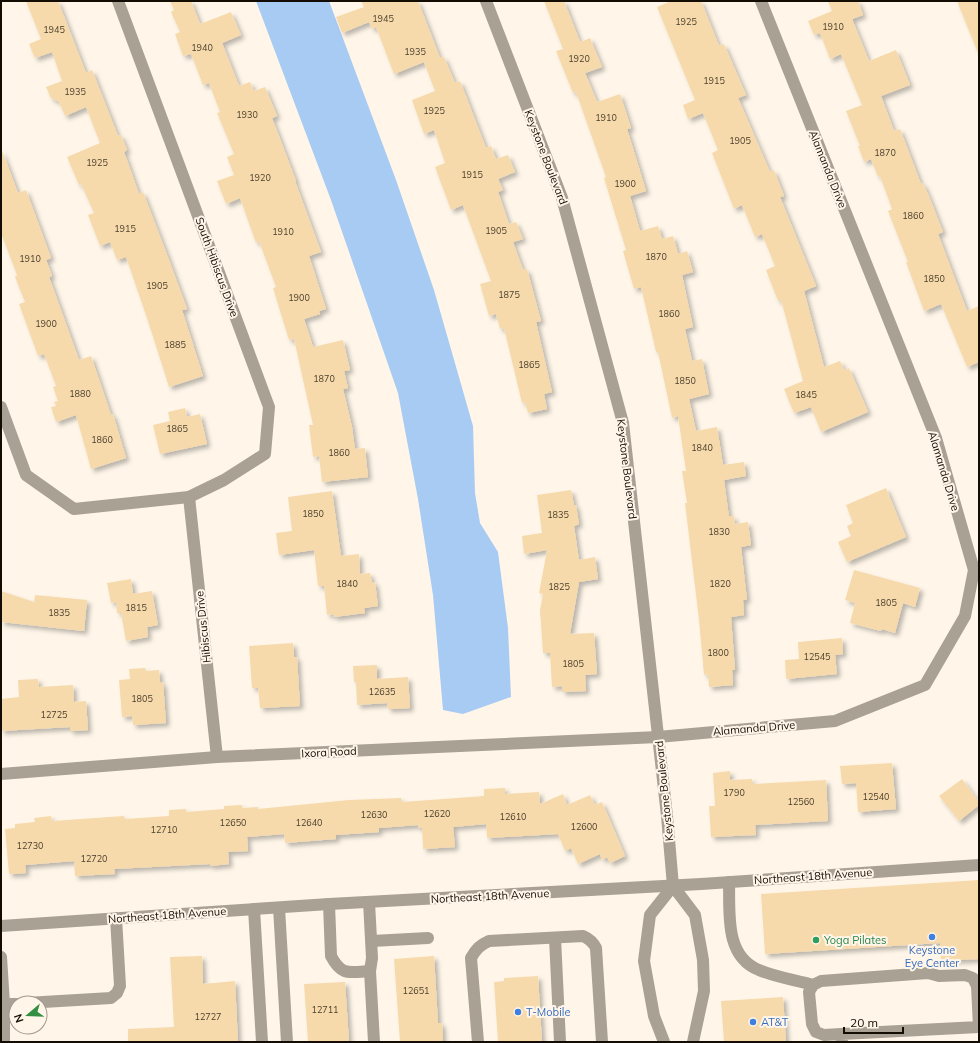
<svg xmlns="http://www.w3.org/2000/svg" width="980" height="1043" viewBox="0 0 980 1043" font-family="Mulish,sans-serif">
<style>
.water{fill:#a7cbf3}
.building{fill:#f7daac;filter:url(#shadow)}
.lines{fill:none;stroke-linecap:round;stroke-linejoin:round}
.minor{stroke:#a9a193;stroke-width:12}
.shop-dot{fill:#3f7fe0;stroke:#fff6e9;stroke-width:1.5}
.leisure-dot{fill:#2e9e5b;stroke:#fff6e9;stroke-width:1.5}
.labels{text-anchor:middle;stroke-width:4;stroke-linejoin:round;paint-order:stroke}
.number-label{font-size:9px;fill:#4c402d}
.street-label{font-size:11px;fill:#130c03;stroke:#fff6e9}
.leisure-label{font-size:11px;fill:#27864d;stroke:#fff6e9;text-anchor:start}
.shop-label{font-size:11px;fill:#366cbe;stroke:#fff6e9;text-anchor:start}
</style>
<defs>
<filter id="shadow"><feDropShadow dx="3.5" dy="3.5" stdDeviation="2" flood-color="#0004"/></filter>
</defs>
<rect width="100%" height="100%" fill="#fff6e9"/>
<polygon class="water" points="256,1 329,1 396,180 434,290 473,426 475,493 480,523 498,552 508,628 511,697 463,714 443,710 433,595 418,499 398,393 331,200"/>
<g class="building">
<polygon points="26,1 58,1 86,73 92,70 118,136 121,135 127,150 124,152 139,194 143,192 169,260 187,309 182,310 203,376 169,387 148,321 126,257 117,260 110,242 100,246 88,215 94,213 81,184 79,185 67,157 100,143 86,107 65,116 59,102 51,98 46,87 62,81 52,52 35,58 29,44 41,39"/>
<polygon points="170,1 191,1 200,24 231,12 241,35 222,43 239,86 250,82 254,91 265,87 277,116 272,118 296,181 295,181 321,252 309,256 326,309 319,311 320,314 304,319 313,347 343,340 350,370 344,371 348,388 343,389 352,427 355,449 365,448 368,477 322,482 319,456 313,457 309,425 313,425 294,339 289,340 273,288 276,287 259,241 256,243 240,198 226,204 217,181 234,175 227,157 234,154 217,113 220,112 209,83 203,85 191,54 183,56 175,34 180,32 171,12 174,10"/>
<polygon points="361,1 418,1 440,58 444,57 455,83 460,81 486,148 491,146 496,159 508,155 515,172 498,179 503,190 498,192 509,224 516,222 523,239 513,242 523,270 527,269 541,321 536,322 552,392 544,394 547,409 528,413 525,402 522,403 504,328 500,329 496,314 489,316 480,284 491,281 463,205 451,210 435,167 445,163 434,130 424,134 412,100 435,91 424,62 394,74 376,27 372,29 369,22 342,33 336,17 364,7"/>
<polygon points="544,1 564,1 580,42 590,38 602,67 585,73 597,102 620,94 631,128 627,129 646,191 630,196 640,231 658,226 662,239 673,236 678,254 687,251 693,272 682,275 693,327 685,329 692,361 702,359 709,394 689,399 696,431 717,427 723,465 744,462 746,476 724,480 729,517 734,516 735,524 748,522 751,545 741,547 747,600 743,600 744,615 731,617 735,670 732,670 733,685 709,687 708,674 704,675 699,620 685,503 687,503 682,471 686,471 678,416 672,418 658,352 656,352 641,287 634,289 623,251 626,250 604,178 606,177 576,92 573,93 556,51 563,49"/>
<polygon points="671,1 701,1 719,46 724,44 746,95 738,98 770,172 774,170 784,196 780,197 816,286 804,291 824,367 840,361 844,370 849,368 868,412 821,432 811,407 794,413 784,389 803,381 781,300 778,301 766,270 775,266 762,234 755,237 742,205 734,209 712,153 718,150 703,113 688,119 683,105 695,100 657,7"/>
<polygon points="828,1 858,1 863,15 852,19 869,61 896,50 910,85 881,96 894,131 900,129 921,184 923,183 930,199 943,232 938,234 967,311 979,306 979,362 967,367 941,304 924,311 906,262 908,262 888,211 892,209 880,176 878,177 871,159 864,162 858,146 860,146 846,111 862,105 841,54 830,59 820,33 814,35 808,21 832,11"/>
<polygon points="957,1 979,1 979,53 978,53"/>
<polygon points="1,151 2,151 18,193 26,190 51,258 46,260 52,276 49,277 79,360 91,356 111,415 113,414 126,458 91,469 76,415 56,422 51,407 56,406 54,402 58,401 53,387 56,386 44,354 38,356 19,304 25,302 15,277 17,275 1,233"/>
<polygon points="185,408 187,417 200,414 207,444 160,454 153,425 170,421 168,412"/>
<polygon points="886,488 906,537 847,562 838,542 851,536 847,526 853,523 846,505"/>
<polygon points="571,490 574,505 576,505 579,524 574,526 579,560 595,557 598,579 579,582 570,634 594,633 597,674 585,675 586,691 562,692 562,686 552,687 550,653 543,653 540,610 543,594 539,593 547,550 524,554 522,536 542,533 537,495"/>
<polygon points="332,491 341,556 359,554 360,574 370,573 372,583 375,582 378,606 364,608 365,613 334,617 333,614 327,615 324,586 318,586 314,550 279,555 276,533 292,531 288,497"/>
<polygon points="854,570 920,588 915,607 903,603 895,633 882,629 881,631 850,623 855,603 845,600"/>
<polygon points="131,579 133,594 152,591 158,625 147,627 148,637 126,641 121,613 117,613 116,602 111,603 107,583"/>
<polygon points="1,591 34,602 35,595 87,600 84,631 1,622"/>
<polygon points="842,638 843,654 835,655 837,674 786,679 785,660 799,659 798,642"/>
<polygon points="293,643 294,657 297,657 300,706 260,708 258,688 252,688 249,646"/>
<polygon points="377,665 377,679 408,677 410,708 388,709 387,703 357,705 356,682 354,682 353,666"/>
<polygon points="145,668 146,671 159,670 160,683 163,682 166,723 133,725 132,716 122,717 119,680 130,679 129,669"/>
<polygon points="38,679 39,687 73,685 74,702 86,701 88,730 70,731 70,727 1,731 1,699 19,697 18,680"/>
<polygon points="892,763 896,809 858,812 856,783 842,784 840,766"/>
<polygon points="730,771 730,780 752,779 753,784 826,780 828,821 755,825 756,835 711,837 709,806 715,806 713,773"/>
<polygon points="962,779 979,802 979,805 959,821 939,796"/>
<polygon points="505,788 505,794 539,792 540,804 563,794 567,805 590,795 595,805 602,802 625,856 610,863 607,857 602,860 600,854 578,864 571,848 565,851 558,834 487,838 486,824 453,827 455,847 423,849 422,828 418,828 418,825 379,828 379,832 336,835 336,839 285,843 284,834 247,837 248,851 228,852 229,864 210,866 210,864 114,869 115,874 75,876 74,861 25,865 26,873 9,874 5,829 15,828 15,824 35,822 34,818 51,816 52,821 124,816 125,819 169,816 169,810 186,809 186,812 224,809 224,806 242,805 242,808 258,807 258,809 349,800 401,798 402,802 484,796 484,789"/>
<polygon points="979,880 979,959 941,961 940,943 765,954 761,894"/>
<polygon points="202,956 203,984 235,981 238,1042 128,1042 128,1029 174,1027 170,957"/>
<polygon points="434,956 438,1023 442,1023 443,1042 400,1042 394,959"/>
<polygon points="538,976 542,1042 498,1042 494,982 504,981 504,978"/>
<polygon points="345,982 349,1042 308,1042 304,984"/>
<polygon points="783,997 786,1042 724,1042 721,1001"/>
</g>
<g class="lines">
<g class="minor">
<polyline points="486,1 562,198 623,423 667,816 673,886 695,915 703,960 704,991 693,1042"/>
<polyline points="1,407 26,475 74,509 189,497 224,480 265,454 269,407 118,1"/>
<polyline points="189,497 217,757"/>
<polyline points="1,774 217,757 658,737 835,721 925,685 965,616 974,570 936,438 761,1"/>
<path d="M 729,882 C 730,912 724,956 759,970 C 775,977 795,980 813,985"/>
<polyline points="369,902 372,958 370,971"/>
<path d="M 329,904 L 331,956 C 342,977 350,972 370,971 L 374,1042"/>
<polyline points="279,908 287,1042"/>
<polyline points="254,909 262,1042"/>
<polyline points="1,926 329,904 701,884 979,865"/>
<polyline points="555,938 560,1042"/>
<polyline points="372,941 428,938"/>
<polyline points="1,957 4,1004 16,1004"/>
<polyline points="26,1003 111,998 117,993 120,986 116,918"/>
<polyline points="841,1034 824,1035 816,1032 812,1024 809,992 813,985 821,981 928,973 939,976 965,975 973,978 977,986 979,1027 841,1034 842,1042"/>
<polyline points="4,1042 4,1004"/>
<path d="M 478,1042 L 471,958 C 476,949 480,945 489,941 L 583,936 C 590,939 593,942 596,948 L 602,1042"/>
<polyline points="664,1042 654,1016 644,961 650,915 673,886"/>
</g>
</g>
<g class="shop-dot">
<circle cx="932" cy="937" r="4"/>
<circle cx="518" cy="1012" r="4"/>
<circle cx="753" cy="1022" r="4"/>
</g>
<circle class="leisure-dot" cx="816" cy="940" r="4"/>
<g class="labels">
<g class="number-label">
<text x="383" y="22">1945</text>
<text x="686" y="25">1925</text>
<text x="833" y="30">1910</text>
<text x="54" y="33">1945</text>
<text x="202" y="51">1940</text>
<text x="415" y="55">1935</text>
<text x="579" y="62">1920</text>
<text x="714" y="84">1915</text>
<text x="75" y="95">1935</text>
<text x="434" y="114">1925</text>
<text x="247" y="118">1930</text>
<text x="606" y="121">1910</text>
<text x="740" y="144">1905</text>
<text x="885" y="156">1870</text>
<text x="97" y="166">1925</text>
<text x="472" y="178">1915</text>
<text x="260" y="181">1920</text>
<text x="625" y="187">1900</text>
<text x="913" y="219">1860</text>
<text x="125" y="232">1915</text>
<text x="496" y="234">1905</text>
<text x="283" y="235">1910</text>
<text x="656" y="260">1870</text>
<text x="30" y="262">1910</text>
<text x="934" y="282">1850</text>
<text x="157" y="289">1905</text>
<text x="509" y="298">1875</text>
<text x="299" y="301">1900</text>
<text x="669" y="317">1860</text>
<text x="46" y="327">1900</text>
<text x="175" y="348">1885</text>
<text x="529" y="368">1865</text>
<text x="324" y="382">1870</text>
<text x="685" y="384">1850</text>
<text x="80" y="397">1880</text>
<text x="806" y="398">1845</text>
<text x="177" y="432">1865</text>
<text x="102" y="443">1860</text>
<text x="702" y="451">1840</text>
<text x="339" y="456">1860</text>
<text x="313" y="517">1850</text>
<text x="558" y="518">1835</text>
<text x="719" y="535">1830</text>
<text x="347" y="587">1840</text>
<text x="720" y="587">1820</text>
<text x="559" y="590">1825</text>
<text x="886" y="606">1805</text>
<text x="136" y="611">1815</text>
<text x="59" y="616">1835</text>
<text x="718" y="656">1800</text>
<text x="817" y="660">12545</text>
<text x="573" y="667">1805</text>
<text x="382" y="695">12635</text>
<text x="142" y="702">1805</text>
<text x="54" y="718">12725</text>
<text x="734" y="796">1790</text>
<text x="876" y="800">12540</text>
<text x="801" y="805">12560</text>
<text x="437" y="817">12620</text>
<text x="374" y="818">12630</text>
<text x="513" y="820">12610</text>
<text x="233" y="826">12650</text>
<text x="309" y="826">12640</text>
<text x="584" y="830">12600</text>
<text x="164" y="833">12710</text>
<text x="30" y="849">12730</text>
<text x="94" y="862">12720</text>
<text x="416" y="994">12651</text>
<text x="325" y="1013">12711</text>
<text x="208" y="1020">12727</text>
</g>
<g class="street-label">
<text transform="translate(546 157) rotate(69)" y="4">Keystone Boulevard</text>
<text transform="translate(828 169) rotate(68)" y="4">Alamanda Drive</text>
<text transform="translate(217 267) rotate(70)" y="4">South Hibiscus Drive</text>
<text transform="translate(627 469) rotate(83)" y="4">Keystone Boulevard</text>
<text transform="translate(944 471) rotate(73)" y="4">Alamanda Drive</text>
<text transform="translate(203 627) rotate(-96)" y="4">Hibiscus Drive</text>
<text transform="translate(754 728) rotate(-5)" y="4">Alamanda Drive</text>
<text transform="translate(329 752) rotate(-3)" y="4">Ixora Road</text>
<text transform="translate(664 791) rotate(-96)" y="4">Keystone Boulevard</text>
<text transform="translate(813 876) rotate(-4)" y="4">Northeast 18th Avenue</text>
<text transform="translate(490 896) rotate(-3)" y="4">Northeast 18th Avenue</text>
<text transform="translate(167 915) rotate(-4)" y="4">Northeast 18th Avenue</text>
</g>
<g class="leisure-label">
<text x="824" y="944">Yoga Pilates</text>
</g>
<g class="shop-label">
<text x="932" y="954" text-anchor="middle">Keystone<tspan x="932" dy="13">Eye Center</tspan></text>
<text x="526" y="1016">T-Mobile</text>
<text x="761" y="1026">AT&amp;T</text>
</g>
</g>
<rect width="980" height="1043" fill="none" stroke="#130c03" stroke-width="4"/>
<g transform="translate(28 1015) rotate(251)"><circle r="19" fill="#fff6e9" stroke="#a1988d"/>
<path d="M0-3L7 15L0 10L-7 15Z" fill="#339043"/>
<text y="-6" font-size="11" font-weight="bold" text-anchor="middle" fill="#130c03">N</text>
</g>
<path d="M844 1027v6h59v-6" fill="none" stroke="#130c03" stroke-width="2"/>
<text x="850" y="1027" font-size="12" fill="#130c03" stroke="#fff6e9" stroke-width="3" paint-order="stroke">20 m</text>
</svg>
